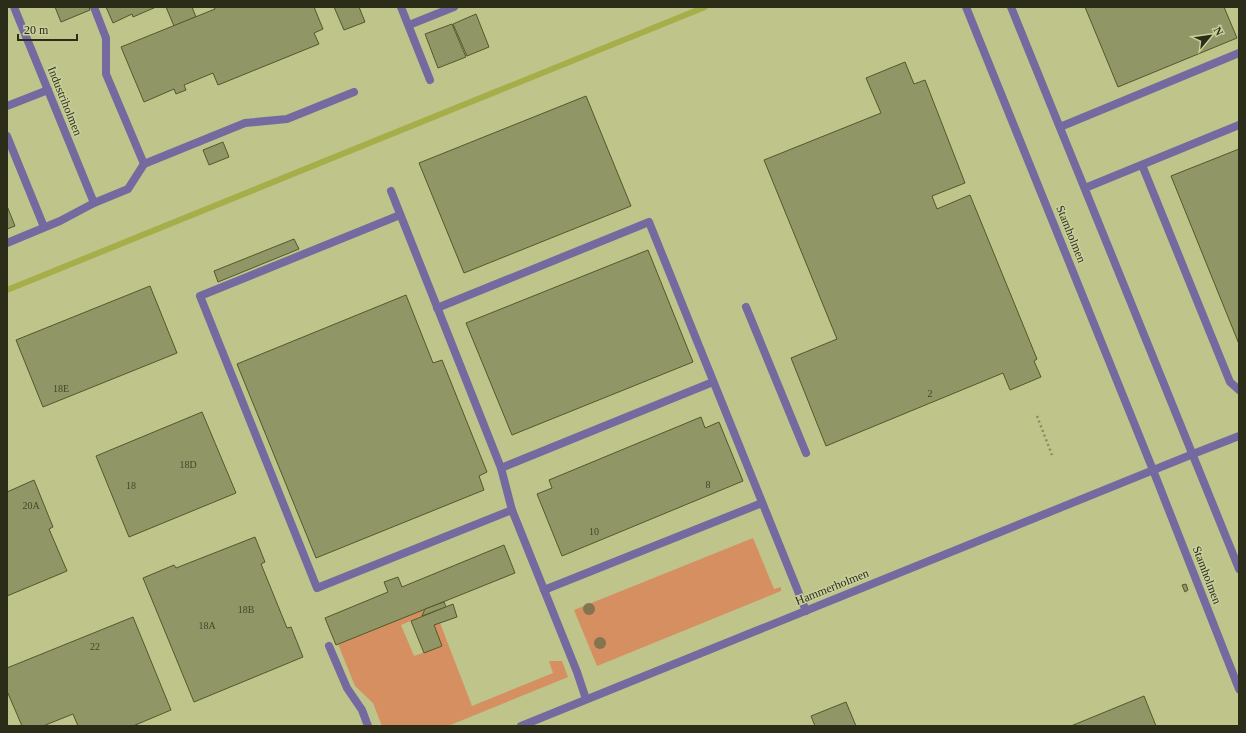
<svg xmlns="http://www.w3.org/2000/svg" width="1246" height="733" viewBox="0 0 1246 733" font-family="Georgia,serif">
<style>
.built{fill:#bec48a}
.green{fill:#d68f61}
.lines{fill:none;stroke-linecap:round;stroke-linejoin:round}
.stream{stroke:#a6ae49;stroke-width:6}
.building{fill:#919666;stroke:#545829}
.path{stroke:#878c65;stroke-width:2.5;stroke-dasharray:2 3;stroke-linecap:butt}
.service{stroke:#756aa0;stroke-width:8}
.minor{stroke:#756aa0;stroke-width:8}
.tree{fill:#847450}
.labels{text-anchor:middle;stroke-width:3;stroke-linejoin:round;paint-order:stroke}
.number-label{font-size:10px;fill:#44472c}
.street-label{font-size:12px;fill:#2b2d19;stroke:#c9cf9c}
</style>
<rect width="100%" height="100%" fill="#c9cf9c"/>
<rect class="built" x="7" y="7" width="1232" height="719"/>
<g class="green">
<polygon points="753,538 774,589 781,587 781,591 597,666 574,610"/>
<polygon points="425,609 422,616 401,625 414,656 442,646 434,625 440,623 472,706 553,673 549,661 562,661 568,677 448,726 382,726 373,703 355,686 338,644"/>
</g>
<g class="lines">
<polyline class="stream" points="7,290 705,7"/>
</g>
<g class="building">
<polygon points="55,7 89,7 90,10 61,22"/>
<polygon points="106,7 156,7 133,17 132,14 113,23"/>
<polygon points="166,7 192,7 196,17 174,26"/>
<polygon points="214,7 314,7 323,29 314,33 319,44 218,85 213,73 184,85 186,90 176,94 174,89 144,102 121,47 215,9"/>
<polygon points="334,7 359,7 365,22 344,30"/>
<polygon points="1085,7 1224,7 1237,38 1118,87"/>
<polygon points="476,14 489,47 467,56 453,24"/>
<polygon points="452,24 466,57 438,68 425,34"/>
<polygon points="905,62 914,84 925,80 965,183 932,196 937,209 970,195 1037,359 1034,361 1041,377 1010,390 1003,373 826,446 791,358 837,339 764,160 881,113 866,78"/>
<polygon points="586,96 631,206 464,273 419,163"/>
<polygon points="223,142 229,157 209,165 203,150"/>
<polygon points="1239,149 1239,344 1171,176"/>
<polygon points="7,206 15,226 7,229"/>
<polygon points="294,239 299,249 218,282 214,271"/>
<polygon points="648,250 693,362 512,435 466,323"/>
<polygon points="150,286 177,353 43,407 16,340"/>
<polygon points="406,295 433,363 442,360 487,472 479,476 484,490 316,558 237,364"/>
<polygon points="202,412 236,493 129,537 96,456"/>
<polygon points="701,417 705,428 719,422 743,481 562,556 537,494 552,488 549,480"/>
<polygon points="34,480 53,527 49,529 67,571 7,596 7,492"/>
<polygon points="255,537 265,562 261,564 287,628 291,627 303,657 194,702 143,578 174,565 176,568"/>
<polygon points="504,545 515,573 336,645 325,618 388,592 384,582 398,577 402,587"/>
<polygon points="1186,584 1188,590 1185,592 1182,585"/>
<polygon points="444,602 446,607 422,616 425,609"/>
<polygon points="453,604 457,617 434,625 442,646 424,653 411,621"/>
<polygon points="133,617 171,710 133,726 78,726 73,714 43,726 22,726 7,691 7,668"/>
<polygon points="1144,696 1156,726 1071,726"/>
<polygon points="846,702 856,726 815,726 811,716"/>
</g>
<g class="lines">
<polyline class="path" points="1037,416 1052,455"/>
<g class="service">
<polyline points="94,7 106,38 106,74 144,164 245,123 287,119 354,92"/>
<polyline points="401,7 430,80"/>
<polyline points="409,25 454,7"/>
<polyline points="7,106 48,90"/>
<polyline points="1060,127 1239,53"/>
<polyline points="7,136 44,227"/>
<polyline points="1142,165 1230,382 1239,390"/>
<polyline points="1085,188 1239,125"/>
<polyline points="391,191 501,468 512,510 577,672 586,699"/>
<polyline points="400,215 200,296 317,588 512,510"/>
<polyline points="7,243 60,221 94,203 128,189 144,164"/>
<polyline points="746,307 806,453"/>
<polyline points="437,308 649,222 806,611"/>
<polyline points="1193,454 1239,436"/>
<polyline points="501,468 713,382"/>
<polyline points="544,590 762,503"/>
<polyline points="329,646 347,688 362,710 368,726"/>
</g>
<g class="minor">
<polyline points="14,7 94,203"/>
<polyline points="966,7 1153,470 1239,689"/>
<polyline points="1011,7 1239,569"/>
<polyline points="521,726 1193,454"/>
</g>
</g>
<g class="tree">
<circle cx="589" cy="609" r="6"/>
<circle cx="600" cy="643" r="6"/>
</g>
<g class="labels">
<g class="number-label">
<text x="61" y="392">18E</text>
<text x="930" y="397">2</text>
<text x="188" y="468">18D</text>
<text x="708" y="488">8</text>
<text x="131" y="489">18</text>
<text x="31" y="509">20A</text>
<text x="594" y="535">10</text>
<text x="246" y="613">18B</text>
<text x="207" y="629">18A</text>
<text x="95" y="650">22</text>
</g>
<g class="street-label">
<text transform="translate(65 101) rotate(68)" y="4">Industriholmen</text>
<text transform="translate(1071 234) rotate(68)" y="4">Stamholmen</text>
<text transform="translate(1207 575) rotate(69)" y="4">Stamholmen</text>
<text transform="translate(832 587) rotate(-22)" y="4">Hammerholmen</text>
</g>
</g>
<rect width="1246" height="733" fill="none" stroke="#2b2d19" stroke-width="16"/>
<g transform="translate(1210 36) rotate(61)" stroke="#c9cf9c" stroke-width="3" paint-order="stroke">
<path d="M0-3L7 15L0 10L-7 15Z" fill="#2b2d19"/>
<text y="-6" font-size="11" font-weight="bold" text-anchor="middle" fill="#2b2d19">N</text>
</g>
<path d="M18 34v6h59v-6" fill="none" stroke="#2b2d19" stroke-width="2"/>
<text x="24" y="34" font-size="12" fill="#2b2d19" stroke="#c9cf9c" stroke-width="3" paint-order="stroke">20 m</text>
</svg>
